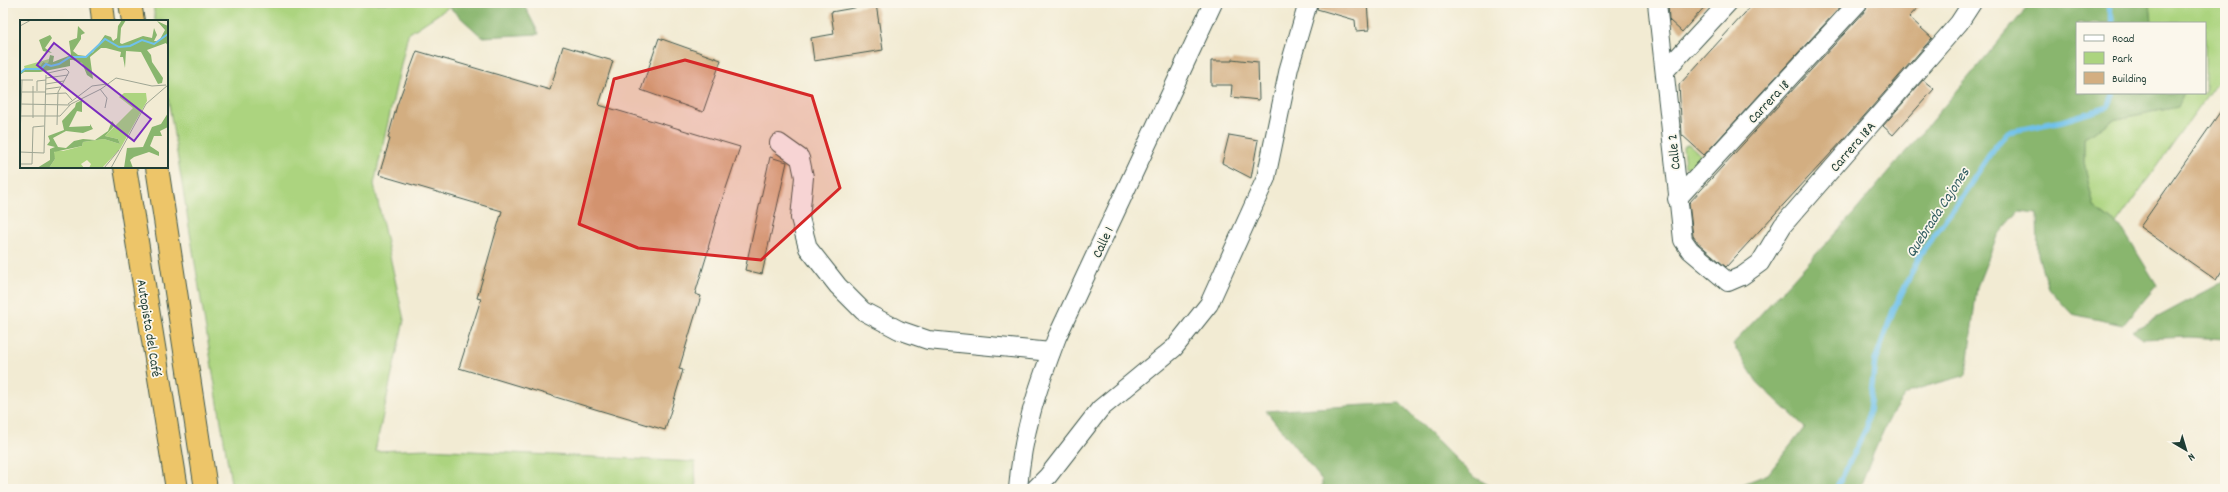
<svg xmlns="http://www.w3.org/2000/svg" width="2228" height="492" viewBox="0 0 2228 492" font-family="Dekko,sans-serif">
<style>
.green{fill:#acd47f;stroke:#66885a}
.forest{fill:#89b66e;stroke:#547a51}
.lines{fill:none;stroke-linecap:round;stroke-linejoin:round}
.stream{stroke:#6fc1eb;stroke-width:5.5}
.building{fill:#d3ae81}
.minor-casing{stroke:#3f574c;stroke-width:20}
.highway-casing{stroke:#3f574c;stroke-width:24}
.minor{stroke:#fff;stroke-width:18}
.highway{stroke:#edc569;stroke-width:22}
.marked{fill:#d62828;fill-opacity:0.2;stroke:#d62828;stroke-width:3;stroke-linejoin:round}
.labels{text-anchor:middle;stroke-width:3.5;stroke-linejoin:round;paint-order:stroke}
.street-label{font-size:14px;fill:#1f3d34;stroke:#fbf7ec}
.water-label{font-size:15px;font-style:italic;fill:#335e62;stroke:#fbf7ec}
.inset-river{fill:none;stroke:#6fc1eb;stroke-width:2}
.inset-road{fill:none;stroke:#9ea593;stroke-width:1}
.view{fill:#7b2cbf;fill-opacity:0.15;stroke:#7b2cbf;stroke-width:2}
.inset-edge{fill:none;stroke:#1f3d34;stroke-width:2}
</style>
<rect width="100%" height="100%" fill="#fbf7ec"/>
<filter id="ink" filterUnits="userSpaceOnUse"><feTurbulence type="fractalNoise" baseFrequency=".025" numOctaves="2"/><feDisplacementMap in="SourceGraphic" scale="8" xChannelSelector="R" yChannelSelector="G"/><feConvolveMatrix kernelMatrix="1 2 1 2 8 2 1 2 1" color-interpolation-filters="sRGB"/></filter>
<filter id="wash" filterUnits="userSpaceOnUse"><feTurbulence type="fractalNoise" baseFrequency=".012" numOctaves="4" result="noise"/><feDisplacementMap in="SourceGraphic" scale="16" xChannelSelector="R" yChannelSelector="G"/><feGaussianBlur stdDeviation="0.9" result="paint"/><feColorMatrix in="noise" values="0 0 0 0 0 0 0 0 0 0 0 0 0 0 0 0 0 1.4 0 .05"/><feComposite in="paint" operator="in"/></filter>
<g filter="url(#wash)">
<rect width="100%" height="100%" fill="#f2ebd3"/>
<g class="green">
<polygon points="153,3 449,3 449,7 408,34 374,184 404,320 375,451 428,449 695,462 696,489 232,489 167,92 167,21 155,21"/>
<polygon points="2150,3 2225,3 2225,70 2116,224 2094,207 2084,162 2084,137 2116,119 2178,107 2184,93 2205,93 2205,23 2152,23"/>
<polygon points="1689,144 1703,157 1692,168 1685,167 1683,147"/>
</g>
<g class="forest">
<polygon points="449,3 523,3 539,34 482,37 449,7"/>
<path d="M 2031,3 L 2150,3 L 2152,23 L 2077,23 L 2077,93 L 2184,93 L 2178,107 L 2116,119 L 2084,137 L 2084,162 L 2094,207 L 2123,230 L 2157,285 L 2123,325 L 2072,314 L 2048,288 L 2038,256 L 2037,213 L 2019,211 L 1997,236 L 1977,287 L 1966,375 C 1955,379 1915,388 1908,393 C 1889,409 1869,465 1859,489 L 1731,489 L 1768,474 L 1805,427 L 1757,382 L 1733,344 L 1854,213 Z"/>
<polygon points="2225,281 2225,339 2188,337 2143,339 2132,331"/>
<polygon points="1400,403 1473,476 1495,489 1322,489 1322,480 1266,411"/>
</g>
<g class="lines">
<g class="stream">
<polyline points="2108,3 2113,23"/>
<polyline points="1836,489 1867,427 1875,361 1893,311 1921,253 1959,201 1994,148 2008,132 2062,121 2108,107 2114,93"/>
</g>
</g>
<g id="blocks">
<g class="building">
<polygon points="1318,3 1367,3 1369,30 1356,31 1355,20 1317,9"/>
<polygon points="1668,3 1708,3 1682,32 1669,20"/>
<polygon points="1754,3 1844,3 1704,155 1682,135 1679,85"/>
<polygon points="1868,3 1922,3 1909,17 1932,38 1844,139 1726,267 1698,243 1693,236 1689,203 1866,10"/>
<polygon points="876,4 883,50 814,61 811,38 834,34 831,12"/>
<polygon points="659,38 721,60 703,112 641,90"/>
<polygon points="563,46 613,61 599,105 740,147 718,212 708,248 709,248 695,294 701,296 679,369 683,370 665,430 459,368 481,299 477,298 502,211 379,175 390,139 388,138 397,105 417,51 550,90"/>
<polygon points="1232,59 1258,62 1259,100 1231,97 1232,85 1211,85 1211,61 1232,61"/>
<polygon points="1923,80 1934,89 1893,135 1883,126"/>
<polygon points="2225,105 2225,266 2216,280 2140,227"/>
<polygon points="1229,135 1258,140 1251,178 1222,163"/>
<polygon points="770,157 787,162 762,274 745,270"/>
</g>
</g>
</g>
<g filter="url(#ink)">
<use href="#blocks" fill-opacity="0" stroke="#3f574c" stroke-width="1"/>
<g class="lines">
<defs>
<g id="minor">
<polyline points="1657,3 1683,240 1690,250 1728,282 1742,276 1760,263 1783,225 1959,23 1972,3"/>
<polyline points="1665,71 1728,3"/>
<polyline points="779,143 800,158 804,177 800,218 808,248 838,286 863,311 899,330 928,340 1051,352"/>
<polyline points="1677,199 1858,3"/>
<path d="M 1018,489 C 1022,434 1037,389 1057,337 L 1213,3"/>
<polyline points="1035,489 1048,476 1100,409 1174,348 1209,304 1266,178 1289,68 1308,3"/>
</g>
<g id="highway">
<polyline points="101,3 103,21"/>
<polyline points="130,3 133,21"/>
<polyline points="125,167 177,489"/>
<polyline points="157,167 206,489"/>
</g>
</defs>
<use href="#minor" class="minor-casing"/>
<use href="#highway" class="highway-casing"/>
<use href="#minor" class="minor"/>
<use href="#highway" class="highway"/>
</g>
</g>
<path class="marked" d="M 685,60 L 812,96 L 840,188 L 761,260 L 638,248 L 579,224 L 614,79 Z"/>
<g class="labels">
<g class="street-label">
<text transform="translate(1768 101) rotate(-47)" y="5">Carrera 18</text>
<text transform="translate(1852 146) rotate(-49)" y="5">Carrera 18A</text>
<text transform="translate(1673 152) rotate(-96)" y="5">Calle 2</text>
<text transform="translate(1102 242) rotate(-65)" y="5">Calle 1</text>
<text transform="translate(150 328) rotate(81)" y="5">Autopista del Café</text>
</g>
<g class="water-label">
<text transform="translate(1937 212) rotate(-57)" y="5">Quebrada Cajones</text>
</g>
</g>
<g transform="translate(20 20)">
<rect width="148" height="148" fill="#f2ebd3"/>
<path d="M 29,39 L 28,43 L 23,42 L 18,49 L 5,49 L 4,46 ZM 104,73 L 126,73 L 127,81 L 100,129 L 82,148 L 69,148 L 71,144 L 67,140 L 61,144 L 64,148 L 29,148 L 35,139 L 33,134 L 36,130 L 43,131 L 62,126 L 63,122 L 84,119 L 100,124 L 98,119 L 85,116 L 113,88 L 99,77 Z" fill="#acd47f"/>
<path d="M 102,0 L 106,0 L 101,8 L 100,23 L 102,24 L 123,16 L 132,18 L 134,8 L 137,15 L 134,21 L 139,21 L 145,10 L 137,1 L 148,6 L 148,26 L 146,23 L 127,30 L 131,35 L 132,42 L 143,58 L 142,63 L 138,64 L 121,32 L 106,31 L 105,48 L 103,37 L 100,37 L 101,32 L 86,28 L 81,28 L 70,37 L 73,59 L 67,55 L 62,43 L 53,40 L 50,40 L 50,46 L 20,52 L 4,52 L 0,55 L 0,52 L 6,48 L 18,49 L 23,42 L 28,43 L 30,35 L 34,36 L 33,42 L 51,35 L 49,21 L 57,18 L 58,6 L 65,13 L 61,15 L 61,19 L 53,31 L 58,35 L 66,36 L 73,32 L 85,15 L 91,17 L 93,21 L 97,18 L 98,6 ZM 30,15 L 32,18 L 25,28 L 32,33 L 23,31 L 19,20 ZM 62,80 L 62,92 L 57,91 L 49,107 L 70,106 L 70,104 L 73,109 L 63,113 L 46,111 L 33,118 L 38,127 L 46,128 L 54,121 L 63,119 L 75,120 L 88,111 L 92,101 L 95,105 L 85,116 L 98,119 L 100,124 L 84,119 L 63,122 L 62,126 L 34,132 L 35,139 L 29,148 L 17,148 L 30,140 L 30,129 L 35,127 L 27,125 L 30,121 L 28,116 L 44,110 L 42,101 L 55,87 L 56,83 ZM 148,93 L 148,107 L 140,111 L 142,116 L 134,116 L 130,126 L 139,132 L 139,136 L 129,132 L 114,137 L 110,140 L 113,148 L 104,148 L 107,128 L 123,127 L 132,107 L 141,104 Z" fill="#89b66e"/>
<path class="inset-river" d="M 0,53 L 5,49 L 21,49 L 26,44 L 31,46 L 39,44 L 50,37 L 66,37 L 85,19 L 99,27 L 110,26 L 122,20 L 134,24 L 148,14"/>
<path class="inset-road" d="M 0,6 L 11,0M 28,53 L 46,49 L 49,52 L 38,72 L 37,105M 26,58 L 48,55M 0,60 L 13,60M 26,64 L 44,61M 26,69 L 40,67M 80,69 L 87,78 L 85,88M 17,71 L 17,61 L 26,60M 1,72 L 26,72M 26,74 L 46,73 L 52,80M 0,84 L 50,85M 48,84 L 72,66 L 87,64M 0,96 L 40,96 L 51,84 L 81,69 L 96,58 L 132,66 L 146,65M 13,98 L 13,66M 0,118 L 2,60M 0,132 L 24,133 L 26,55M 0,144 L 12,144 L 13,107 L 24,106M 84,148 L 99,130M 91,148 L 126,84 L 148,65"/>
<path class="view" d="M 34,23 L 131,99 L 114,121 L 17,45 Z"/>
<rect width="148" height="148" class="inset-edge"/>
</g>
<rect width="2228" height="492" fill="none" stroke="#fbf7ec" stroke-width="16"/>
<rect x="2076" y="22" width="130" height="72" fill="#fbf7ec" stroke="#a3ada2"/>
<rect x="2084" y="35" width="20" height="6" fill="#ffffff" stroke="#a3ada2"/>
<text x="2112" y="42" font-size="12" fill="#1f3d34">Road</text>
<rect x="2084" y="52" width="20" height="12" fill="#acd47f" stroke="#a3ada2"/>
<text x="2112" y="62" font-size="12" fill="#1f3d34">Park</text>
<rect x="2084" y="72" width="20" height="12" fill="#d3ae81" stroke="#a3ada2"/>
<text x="2112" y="82" font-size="12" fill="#1f3d34">Building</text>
<g transform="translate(2186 450) rotate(142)" stroke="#fbf7ec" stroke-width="3" paint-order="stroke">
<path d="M0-3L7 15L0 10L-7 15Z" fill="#1f3d34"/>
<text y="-6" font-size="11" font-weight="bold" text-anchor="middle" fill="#1f3d34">N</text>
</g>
</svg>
